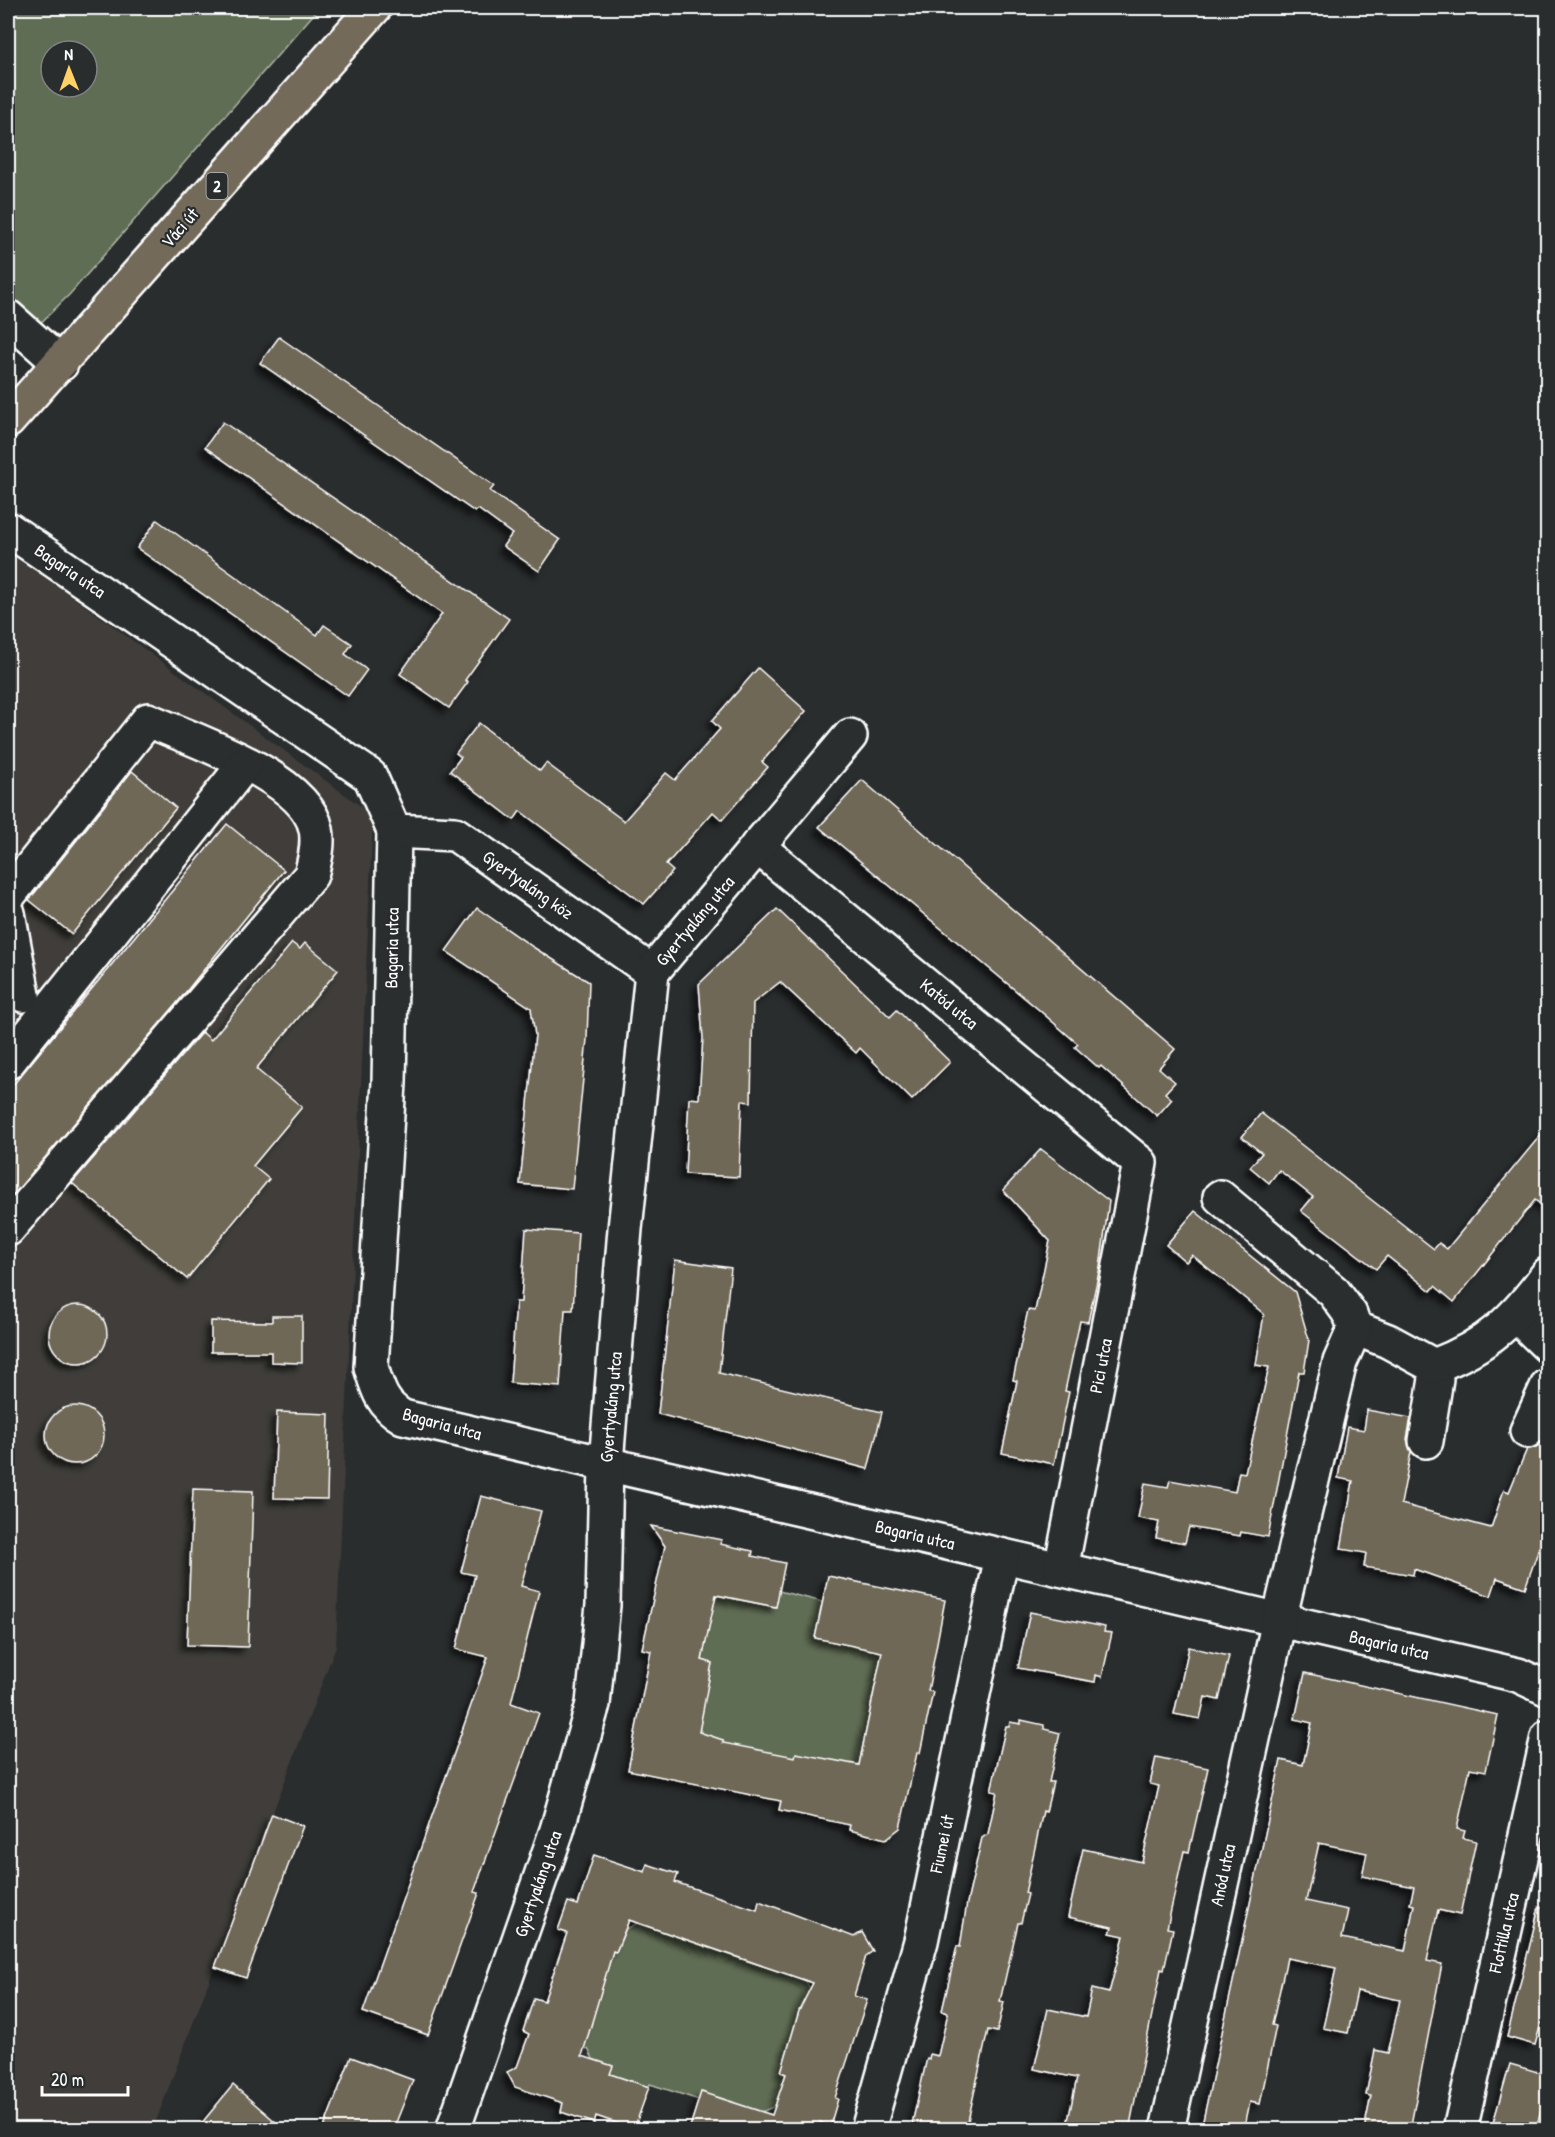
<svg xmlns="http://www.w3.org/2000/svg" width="1555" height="2137" viewBox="0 0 1555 2137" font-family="'Patrick Hand',sans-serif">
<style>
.built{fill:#3f3e3a}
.green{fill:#606d54;stroke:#b0b6aa;stroke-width:1.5;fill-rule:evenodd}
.building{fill:#706757;stroke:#fff;stroke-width:1.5;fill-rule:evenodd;filter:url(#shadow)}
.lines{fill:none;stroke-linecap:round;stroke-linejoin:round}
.minor-casing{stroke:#fff;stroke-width:38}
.major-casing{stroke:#fff;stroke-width:38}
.minor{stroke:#2a2d2e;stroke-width:33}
.major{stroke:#736b5a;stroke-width:33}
.labels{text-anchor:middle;stroke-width:4.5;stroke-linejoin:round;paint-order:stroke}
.shield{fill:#2a2d2e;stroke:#bfc0c0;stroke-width:1.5}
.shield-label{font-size:16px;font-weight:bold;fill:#fff}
.street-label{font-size:18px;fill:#fff;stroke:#2a2d2e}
</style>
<defs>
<filter id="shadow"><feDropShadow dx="-5.5" dy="5.5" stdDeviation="3" flood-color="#0009"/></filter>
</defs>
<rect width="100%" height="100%" fill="#2a2d2e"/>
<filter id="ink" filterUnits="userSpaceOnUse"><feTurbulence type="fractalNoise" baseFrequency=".0167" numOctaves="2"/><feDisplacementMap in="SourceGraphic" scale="12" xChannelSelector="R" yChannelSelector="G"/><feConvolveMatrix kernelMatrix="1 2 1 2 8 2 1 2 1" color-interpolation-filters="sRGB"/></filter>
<g filter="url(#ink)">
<polygon class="built" points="8,550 373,815 336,1646 153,2129 86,2129 8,2123"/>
<g class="green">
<path d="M 8,8 L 319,8 L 70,294 L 8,355 ZM 51,51 L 87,51 L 87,87 L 51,87 Z"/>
<polygon points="779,1591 823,1602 816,1638 891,1652 876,1680 860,1770 796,1753 794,1761 723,1743 723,1740 702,1733 696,1723 706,1693 712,1663 702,1660 708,1631 707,1602 720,1592"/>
<polygon points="641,1921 740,1959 805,1979 810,1989 800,2011 781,2072 790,2075 776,2106 754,2115 733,2102 702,2092 699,2100 650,2084 649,2087 610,2074 612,2066 593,2059 588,2049 573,2046 586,2042 592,2023 583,2019 593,2013 610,1961 606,1949 616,1952 626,1929"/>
</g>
<g class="building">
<polygon points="279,337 494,486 490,491 560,540 539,571 503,546 512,534 478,509 475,512 260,363"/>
<polygon points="223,422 509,619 465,680 468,682 449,708 400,674 442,614 205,447"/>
<polygon points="157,520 317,635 324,625 352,644 345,654 367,670 348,696 137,548"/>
<polygon points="758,668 806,711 762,762 768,767 722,820 713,812 666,865 673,871 644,904 520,811 514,820 450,771 461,757 456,753 479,723 540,771 546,763 624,821 666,773 675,780 720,729 712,721"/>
<polygon points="132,771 176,808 72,934 29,900"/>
<polygon points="862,780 1175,1049 1159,1068 1175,1082 1165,1093 1172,1099 1157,1116 1101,1066 1099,1068 1075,1047 1078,1044 1038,1009 819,827"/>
<polygon points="227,824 284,870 173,1008 8,1201 8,1091"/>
<polygon points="477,908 533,947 589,982 587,1039 572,1189 520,1184 535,1035 531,1008 446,951"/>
<polygon points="777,909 890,1017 897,1010 950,1062 912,1100 860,1048 856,1053 780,982 753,1003 751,1102 742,1101 739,1177 685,1174 689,1098 699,1099 703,1038 699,984"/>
<polygon points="292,943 300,949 305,943 338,970 256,1069 302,1107 253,1166 269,1179 187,1279 72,1183 202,1032 211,1040"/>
<polygon points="1261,1113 1434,1249 1439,1243 1447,1249 1548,1126 1548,1210 1535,1200 1454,1302 1435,1286 1431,1291 1387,1256 1376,1269 1301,1211 1313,1197 1279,1170 1269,1183 1250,1167 1262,1153 1242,1137"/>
<polygon points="1041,1149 1109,1201 1100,1267 1088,1322 1080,1321 1065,1391 1069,1392 1054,1464 1002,1453 1017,1381 1013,1380 1028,1310 1035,1311 1050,1241 1003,1190"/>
<polygon points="1195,1211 1295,1292 1309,1340 1304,1372 1299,1372 1268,1537 1241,1532 1240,1536 1189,1527 1185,1543 1156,1538 1159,1522 1138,1518 1145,1483 1168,1487 1170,1480 1235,1492 1239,1472 1245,1473 1269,1367 1256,1365 1264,1314 1192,1255 1186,1262 1166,1245"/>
<polygon points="526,1229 578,1233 573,1310 565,1310 560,1387 510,1383 516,1302 521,1302"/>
<polygon points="675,1260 731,1268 719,1373 882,1412 868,1469 658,1414"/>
<circle cx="78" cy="1334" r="29"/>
<polygon points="272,1316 302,1316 302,1363 271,1362 271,1352 211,1352 211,1321 272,1322"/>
<circle cx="75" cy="1435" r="29"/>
<polygon points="1367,1410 1411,1418 1407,1439 1411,1452 1401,1504 1491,1528 1504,1490 1509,1492 1527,1449 1538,1446 1548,1431 1548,1523 1525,1588 1497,1578 1491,1596 1414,1569 1413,1575 1364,1567 1366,1553 1341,1549 1353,1481 1338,1478 1347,1427 1364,1430"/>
<polygon points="277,1412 329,1414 327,1499 274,1498"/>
<polygon points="193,1489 253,1491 248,1647 187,1645"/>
<polygon points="481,1496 541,1511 521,1586 539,1591 511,1703 539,1713 474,1892 479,1893 428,2035 363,2012 488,1657 456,1649 475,1575 461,1572"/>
<polygon points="651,1526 722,1540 720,1544 753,1551 752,1556 785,1563 776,1607 716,1595 702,1660 712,1663 699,1732 723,1740 723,1743 795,1757 796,1753 859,1765 882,1652 815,1638 828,1576 945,1600 928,1691 933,1692 920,1753 917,1753 900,1828 886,1839 849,1830 850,1825 779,1810 781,1801 628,1770 651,1651 642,1649 665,1546"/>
<polygon points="1030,1612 1105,1627 1104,1632 1112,1633 1102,1677 1096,1675 1095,1682 1018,1668"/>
<polygon points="1189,1647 1229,1656 1219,1700 1205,1697 1200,1719 1174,1714"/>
<path d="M 1305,1673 L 1498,1715 L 1486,1771 L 1470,1768 L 1457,1829 L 1465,1831 L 1463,1838 L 1476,1841 L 1460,1915 L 1438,1910 L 1427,1961 L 1442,1964 L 1410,2130 L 1364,2130 L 1371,2096 L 1366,2095 L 1375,2050 L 1388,2053 L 1400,2000 L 1357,1991 L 1348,2033 L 1323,2028 L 1336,1968 L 1287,1958 L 1272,2025 L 1276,2026 L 1260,2104 L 1250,2102 L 1244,2130 L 1201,2130 L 1281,1760 L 1303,1765 L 1312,1723 L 1295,1719 ZM 1319,1843 L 1367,1853 L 1362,1876 L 1414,1887 L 1410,1904 L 1414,1905 L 1405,1951 L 1342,1938 L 1348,1910 L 1306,1901 Z"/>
<polygon points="1021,1720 1044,1725 1044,1729 1060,1733 1049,1782 1053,1782 1046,1812 1043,1811 1025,1893 1028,1894 1021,1923 1018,1923 1000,2001 1004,2002 997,2032 988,2030 966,2130 916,2130 917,2125 912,2124 927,2058 929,2059 930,2054 938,2056 948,2013 942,2011 957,1946 960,1947 967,1903 982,1838 988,1834 997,1792 991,1791 1006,1726 1009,1726 1010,1722 1021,1724"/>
<polygon points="1156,1757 1208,1768 1189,1852 1184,1851 1167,1928 1173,1929 1164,1970 1161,1969 1129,2130 1066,2130 1077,2078 1034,2069 1048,2009 1086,2017 1092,1989 1109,1993 1124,1936 1110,1933 1112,1927 1068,1917 1083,1849 1142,1862 1159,1786 1150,1784"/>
<polygon points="272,1814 303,1826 246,1978 215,1967"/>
<polygon points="594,1855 645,1872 647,1864 678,1874 675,1882 757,1910 759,1901 854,1937 862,1932 873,1951 866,1956 854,1996 867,2000 835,2098 838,2099 830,2126 820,2122 817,2130 689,2130 701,2092 772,2115 786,2074 781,2072 799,2011 813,1983 629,1920 616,1952 613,1951 582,2056 613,2066 610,2074 649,2087 634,2129 596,2116 594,2123 561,2112 563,2103 515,2087 507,2072 517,2067 529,2034 523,2031 534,1998 544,2001 567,1933 558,1930 568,1902 578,1905"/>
<polygon points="1539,1907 1548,1908 1548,2025 1541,2023 1535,2045 1507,2037"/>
<polygon points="351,2057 413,2080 393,2130 323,2130"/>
<polygon points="1510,2064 1548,2075 1548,2111 1541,2109 1536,2130 1517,2130 1493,2123"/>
<polygon points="233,2085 285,2130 196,2130"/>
</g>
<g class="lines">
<defs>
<g id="minor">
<polyline points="8,317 61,364"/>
<path d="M 8,529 L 370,776 L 394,831 L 389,1083 L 371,1367 C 378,1390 382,1405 403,1417 L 1518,1675 L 1548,1689"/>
<polyline points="394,831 455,834 652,972"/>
<polyline points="757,846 1140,1163 1061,1569"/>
<path d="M 8,896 L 148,720 C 193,740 306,777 316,829 C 319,844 315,860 311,875 L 8,1229"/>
<polyline points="8,913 23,995"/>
<polyline points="8,1062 245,764"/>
<polyline points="1516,1315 1548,1346"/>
<polyline points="1355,1328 1388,1341 1434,1366 1436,1379 1426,1441"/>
<path d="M 1434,1366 C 1488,1346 1515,1319 1548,1274"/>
<polyline points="1527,1431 1548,1385"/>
<polyline points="453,2130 557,1830 593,1704 603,1605 606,1463 625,1229 652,972 850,736"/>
<polyline points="868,2130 921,1941 1002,1556"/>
<polyline points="1167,2130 1279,1620 1340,1362 1355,1328 1350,1314 1334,1292 1220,1197"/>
<polyline points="1460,2130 1548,1737"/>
</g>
<polyline id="major" points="8,421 374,8"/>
</defs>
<use href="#minor" class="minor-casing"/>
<use href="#major" class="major-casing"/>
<use href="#minor" class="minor"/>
<use href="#major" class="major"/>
</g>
</g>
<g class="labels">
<rect class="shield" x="206.5" y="173" width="21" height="26" rx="4.5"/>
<g class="shield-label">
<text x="217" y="192">2</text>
</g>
<g class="street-label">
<text transform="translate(180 228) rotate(-49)" y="6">Váci út</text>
<text transform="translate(70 571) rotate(34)" y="6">Bagaria utca</text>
<text transform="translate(528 885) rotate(35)" y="6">Gyertyaláng köz</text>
<text transform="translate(695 921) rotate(-50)" y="6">Gyertyaláng utca</text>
<text transform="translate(392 948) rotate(-89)" y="6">Bagaria utca</text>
<text transform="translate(949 1004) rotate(39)" y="6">Katód utca</text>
<text transform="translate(1101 1366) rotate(-79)" y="6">Pici utca</text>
<text transform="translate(611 1407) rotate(-85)" y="6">Gyertyaláng utca</text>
<text transform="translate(442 1424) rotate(15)" y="6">Bagaria utca</text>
<text transform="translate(915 1535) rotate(13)" y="6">Bagaria utca</text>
<text transform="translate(1389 1645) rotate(13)" y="6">Bagaria utca</text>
<text transform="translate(942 1844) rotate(-78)" y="6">Fiumei út</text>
<text transform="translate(1223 1875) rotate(-78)" y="6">Anód utca</text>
<text transform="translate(538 1884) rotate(-71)" y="6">Gyertyaláng utca</text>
<text transform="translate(1504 1933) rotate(-77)" y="6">Flottilla utca</text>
</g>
</g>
<rect width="1555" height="2137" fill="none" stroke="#2a2d2e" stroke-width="30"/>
<rect x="15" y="15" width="1525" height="2107" fill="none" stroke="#fff" stroke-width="2" filter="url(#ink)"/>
<g transform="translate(69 69) rotate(359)"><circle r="28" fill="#2a2d2e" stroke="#7f8182" stroke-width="1.5"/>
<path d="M0-4.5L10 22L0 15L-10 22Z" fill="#ffd166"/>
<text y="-9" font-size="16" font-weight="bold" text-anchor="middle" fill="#ffffff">N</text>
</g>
<path d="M42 2086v9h86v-9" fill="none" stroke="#ffffff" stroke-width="3"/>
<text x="51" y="2086" font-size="18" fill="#ffffff" stroke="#2a2d2e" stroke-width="4.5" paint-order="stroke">20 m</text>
</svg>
